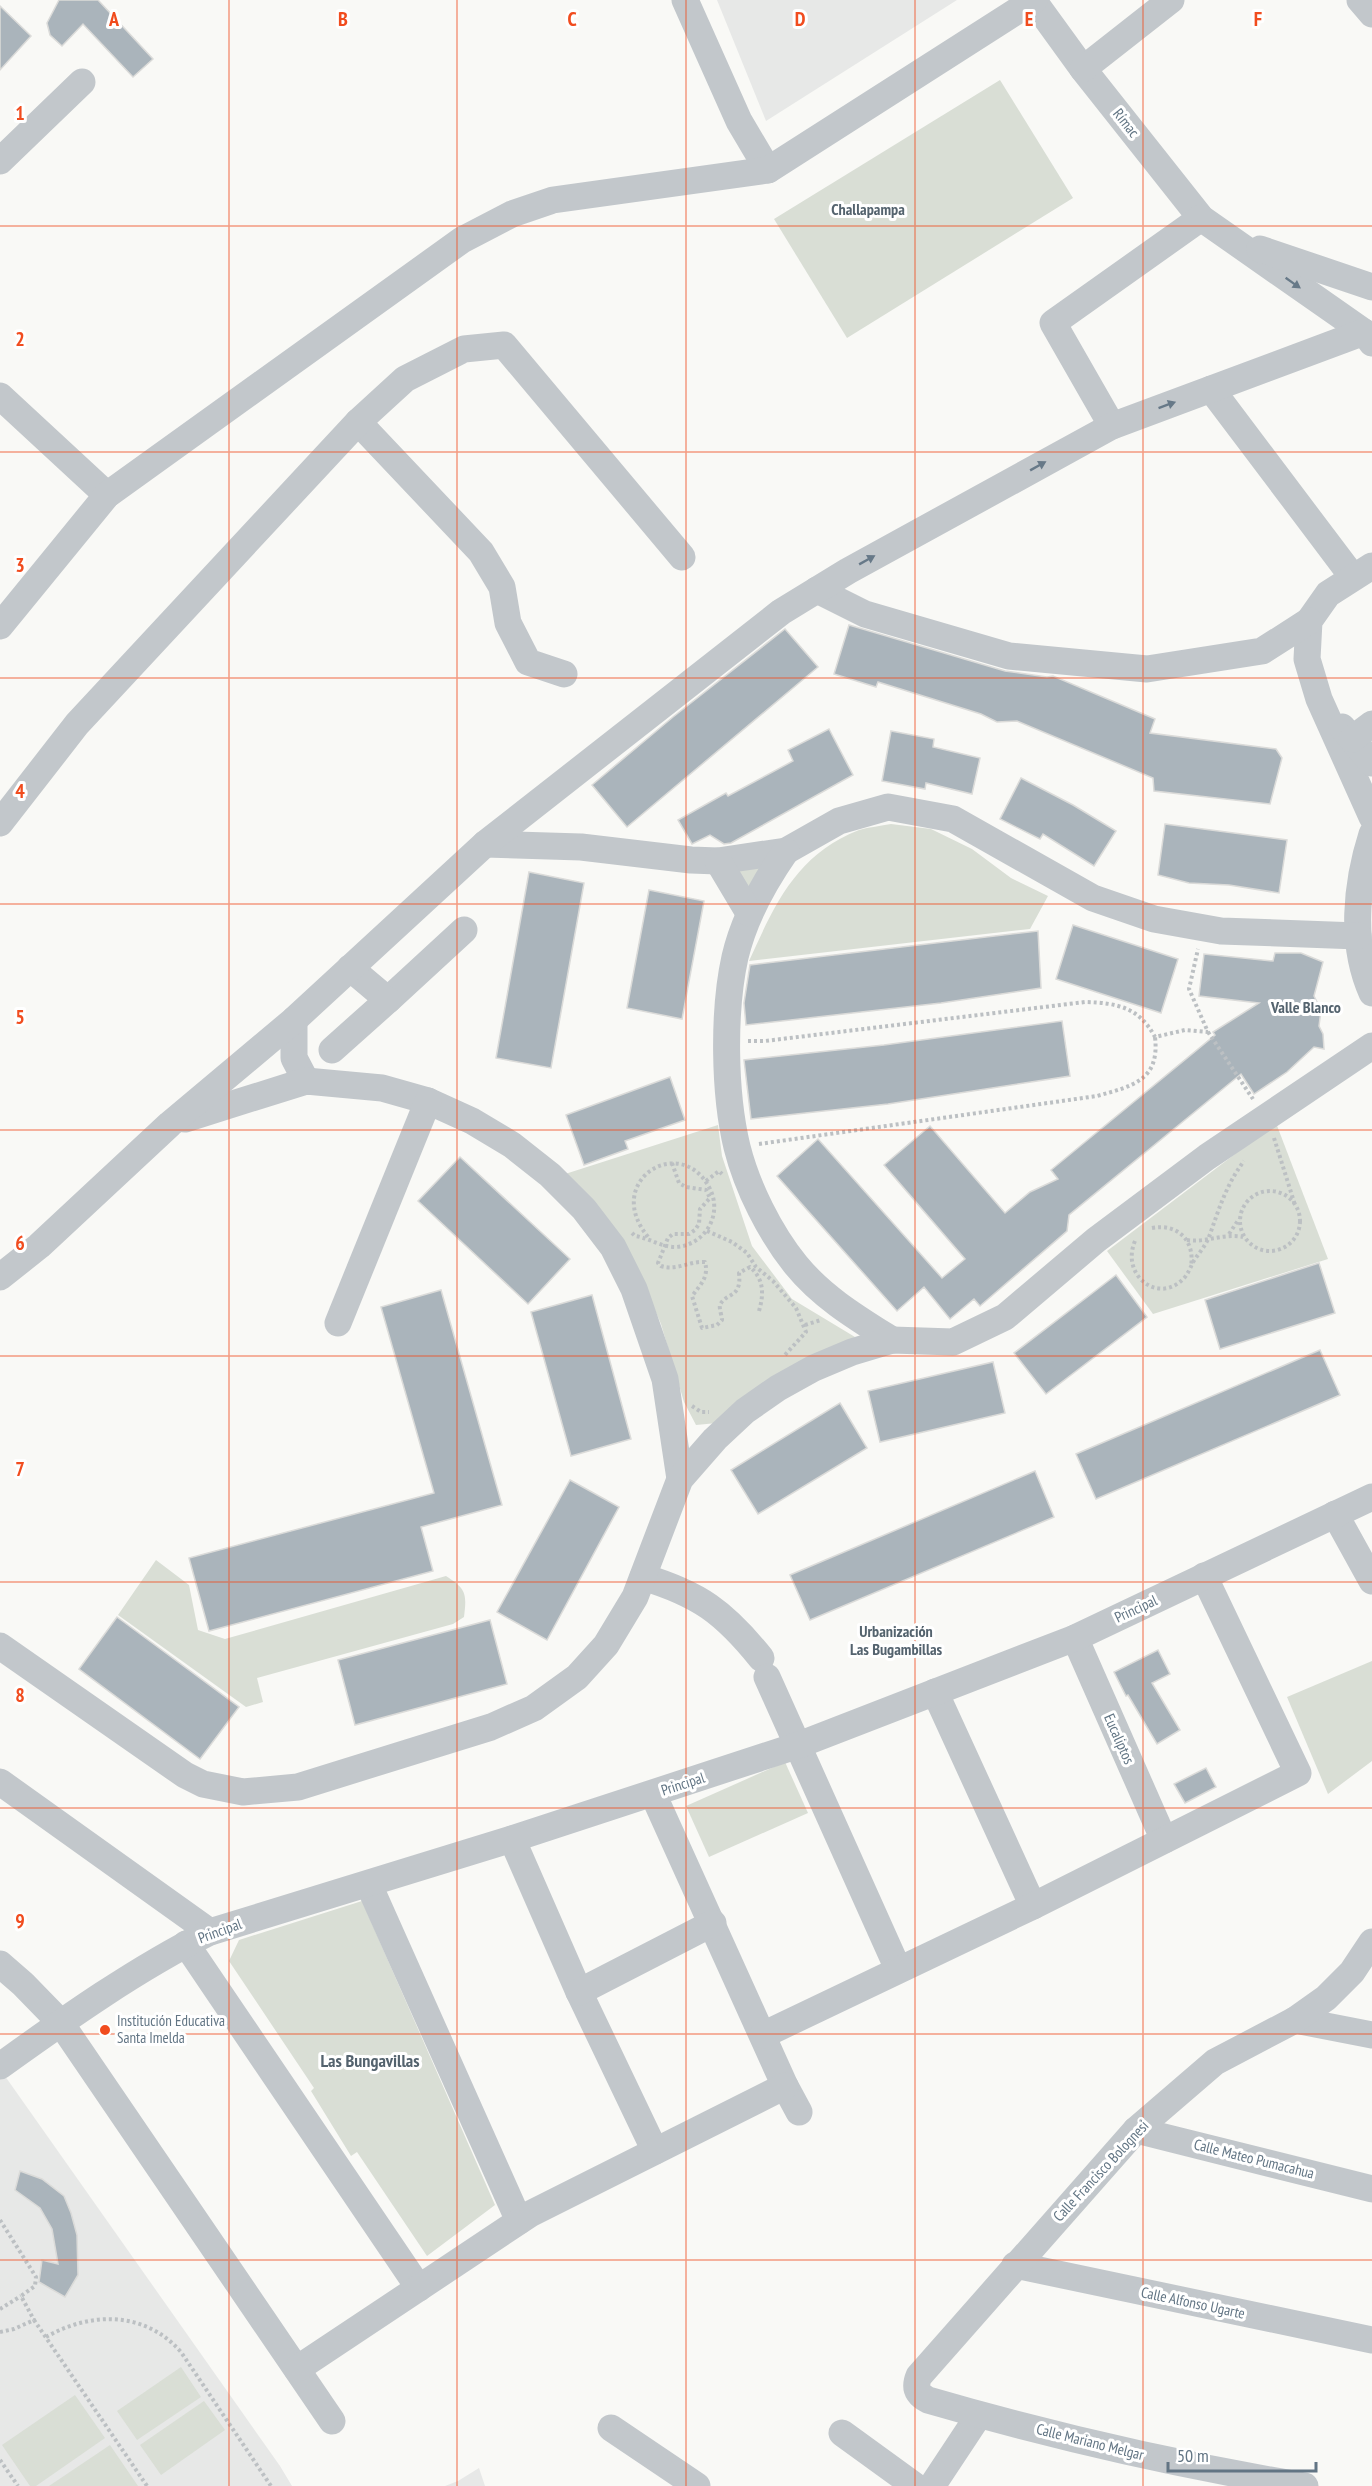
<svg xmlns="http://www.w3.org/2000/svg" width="1372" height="2486" viewBox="0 0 1372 2486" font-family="'PT Sans Narrow',sans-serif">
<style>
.built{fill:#e7e8e7}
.green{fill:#d9ded5}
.building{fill:#aab4bb;stroke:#dbdbd9;stroke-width:1.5}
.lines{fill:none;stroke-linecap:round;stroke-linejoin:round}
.path{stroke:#bcc0c3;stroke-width:4;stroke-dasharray:3 3;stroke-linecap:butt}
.minor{stroke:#c2c7cb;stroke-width:27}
.oneway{fill:#677988}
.grid{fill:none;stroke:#f14c1e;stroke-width:1.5;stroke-opacity:0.55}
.poi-dot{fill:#f14c1e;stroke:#fff;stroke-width:2}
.labels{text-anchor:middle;stroke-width:6;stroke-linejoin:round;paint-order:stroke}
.street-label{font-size:15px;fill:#627584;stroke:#fff}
.poi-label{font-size:15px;fill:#627584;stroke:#fff;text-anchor:start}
.neighbourhood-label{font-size:16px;font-weight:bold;fill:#54636e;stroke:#fff}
.quarter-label{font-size:18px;font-weight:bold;fill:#54636e;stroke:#fff}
.grid-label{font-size:20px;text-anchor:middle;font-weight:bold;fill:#f14c1e;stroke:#fff;stroke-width:6;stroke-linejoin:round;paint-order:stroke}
</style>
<rect width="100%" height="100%" fill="#f9f9f6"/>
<g class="built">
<polygon points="717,0 957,0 766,121"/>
<polygon points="0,2069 280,2466 292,2486 0,2486"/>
<polygon points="479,2468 485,2486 445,2486 458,2481"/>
</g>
<g class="green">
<polygon points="1000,80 1073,198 847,338 774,219"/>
<path d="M 891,824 L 931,829 L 972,849 L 1011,878 L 1048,896 L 1030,929 L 749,961 C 775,904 796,855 859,830 C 869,827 881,826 891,824 Z"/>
<polygon points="764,866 750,890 738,870"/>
<polygon points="1276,1123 1328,1259 1153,1314 1107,1251"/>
<polygon points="718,1125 722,1156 752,1246 792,1299 855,1337 717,1423 696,1425 684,1402 661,1324 637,1269 562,1175"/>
<path d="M 156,1560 L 189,1585 L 198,1630 L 225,1639 L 446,1576 C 466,1589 467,1593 464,1617 L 453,1624 L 257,1678 L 263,1702 L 246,1707 L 118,1615 Z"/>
<polygon points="1372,1661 1372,1761 1328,1794 1287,1697"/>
<polygon points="785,1762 808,1813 709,1857 686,1806"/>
<polygon points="362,1901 495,2205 427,2256 357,2152 351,2156 311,2091 314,2088 229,1961 239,1940"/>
<polygon points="181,2367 201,2397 137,2440 117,2411"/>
<polygon points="75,2395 105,2438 36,2486 30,2486 2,2445"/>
<polygon points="204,2401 225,2430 161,2475 140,2445"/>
<polygon points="110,2445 138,2486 49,2486"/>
</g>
<g class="building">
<polygon points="59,0 98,0 153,59 133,77 83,24 62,46 50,35 47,23"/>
<polygon points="0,6 31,36 0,70"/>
<polygon points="849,625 1005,671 1047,677 1053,676 1155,719 1150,733 1276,749 1282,758 1270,804 1154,791 1153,778 1017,721 997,722 981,714 878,682 876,687 834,674"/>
<polygon points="785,629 818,667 627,827 592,785 673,717"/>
<polygon points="829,729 853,775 731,843 724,844 710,835 692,844 678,820 726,793 728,796 793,761 788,750"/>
<polygon points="891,731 934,739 933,747 980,758 972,794 926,783 925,789 882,781"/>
<polygon points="1021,778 1073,805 1116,831 1094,866 1043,834 1040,839 1000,819"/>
<polygon points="1165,824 1287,840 1279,893 1229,885 1189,883 1158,875"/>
<polygon points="529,872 584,883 551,1068 496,1058"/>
<polygon points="649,890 704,901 682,1019 627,1008"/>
<polygon points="1073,925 1178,959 1161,1013 1056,979"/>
<polygon points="1038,931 1041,988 941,1003 746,1025 744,1003 750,965"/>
<polygon points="1275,953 1301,953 1323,962 1314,996 1321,1010 1319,1026 1323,1034 1324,1049 1314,1047 1287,1072 1254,1094 1241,1074 1069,1215 1067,1231 980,1306 974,1299 950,1319 924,1287 897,1311 777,1176 818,1139 942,1278 965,1259 884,1165 930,1126 1005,1213 1030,1192 1058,1179 1051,1170 1215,1035 1213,1032 1259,1003 1199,996 1204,954 1273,961"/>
<polygon points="1062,1021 1070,1076 888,1104 751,1119 744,1060 884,1045"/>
<polygon points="670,1077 685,1120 625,1141 628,1149 584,1165 566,1115"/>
<polygon points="460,1157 570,1259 528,1304 418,1201"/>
<polygon points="1319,1263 1335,1313 1220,1349 1205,1300"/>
<polygon points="1116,1275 1147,1317 1046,1394 1014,1353"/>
<polygon points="441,1290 502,1505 421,1527 433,1571 209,1631 189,1558 434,1493 381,1307"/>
<polygon points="592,1295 631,1439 571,1456 531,1312"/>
<polygon points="1320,1350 1340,1395 1096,1499 1076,1454"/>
<polygon points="993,1362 1005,1413 880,1442 868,1391"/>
<polygon points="840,1403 867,1448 758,1514 731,1470"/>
<polygon points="1035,1471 1054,1517 810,1620 790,1575"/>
<polygon points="570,1480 619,1507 547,1640 497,1612"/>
<polygon points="117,1617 239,1707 200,1759 79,1669"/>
<polygon points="490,1620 507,1684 355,1725 338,1660"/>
<polygon points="1158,1650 1170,1674 1152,1683 1180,1730 1157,1744 1128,1695 1126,1696 1114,1672"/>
<polygon points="1206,1768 1216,1787 1185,1803 1174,1784"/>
<polygon points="20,2171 42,2179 64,2196 71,2213 77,2235 78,2275 65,2297 39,2282 42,2260 58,2264 52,2229 40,2208 15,2190"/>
</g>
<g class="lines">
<g class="path">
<polyline points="1208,1032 1253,1099"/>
<path d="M 748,1041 L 765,1041 L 1085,1002 C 1117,1003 1139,1007 1155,1037 L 1185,1030 L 1208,1032 L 1189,989 L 1198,949"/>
<polyline points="1274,1138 1295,1205"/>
<path d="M 759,1144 L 1097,1096 C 1132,1086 1160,1081 1155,1037"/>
<path d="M 672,1163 L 679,1183 L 686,1187 L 706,1190 L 710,1198 L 700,1209 L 699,1224 L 695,1230 L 689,1234 L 673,1234 L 668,1238 L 658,1263 L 661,1266 C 677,1271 689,1261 705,1262 C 709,1277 701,1284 692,1296 L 702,1328 L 717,1325 L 722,1320 C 722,1316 719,1309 720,1305 C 726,1292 742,1299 739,1273 L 750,1267 C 764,1279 764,1294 759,1311"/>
<polyline points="706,1181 719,1171 722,1174"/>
<circle cx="1270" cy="1221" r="30"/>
<path d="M 1152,1228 C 1178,1223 1195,1241 1191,1266"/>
<polyline points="707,1231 732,1242 747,1253 756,1267 773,1281 796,1308 806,1332 784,1356"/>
<path d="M 632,1233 L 635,1236 C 649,1238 661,1247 675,1247 C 705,1246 724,1214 709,1187 C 679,1132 600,1183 650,1239"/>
<polyline points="1229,1234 1239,1219"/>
<path d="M 1187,1240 C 1206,1243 1223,1233 1243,1237"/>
<path d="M 1135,1241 C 1120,1276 1160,1306 1185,1277 C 1188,1273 1190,1269 1192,1264 C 1197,1255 1205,1247 1209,1237 C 1219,1209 1226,1185 1244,1161"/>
<polyline points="805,1325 821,1320"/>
<polyline points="692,1406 701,1412 709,1412"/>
<polyline points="0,2220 36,2277 35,2286 21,2296 34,2320"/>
<polyline points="0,2309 21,2296"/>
<polyline points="0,2332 14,2329 34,2320 147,2486"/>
<path d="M 46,2337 C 90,2312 144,2310 181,2352 L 271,2486"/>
<polyline points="0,2460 18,2486"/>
</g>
<g class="minor">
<polyline points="685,0 739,121 768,170"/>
<polyline points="1033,0 1083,69 1201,218 1364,332 1372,343"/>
<polyline points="1360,0 1372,14"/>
<polyline points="1083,69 1171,0"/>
<polyline points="0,161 82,82"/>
<polyline points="1260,249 1372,287"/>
<polyline points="1211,389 1352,576"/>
<polyline points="0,396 107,495"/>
<polyline points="358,422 481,552 502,587 508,623 528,662 564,674"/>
<polyline points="1112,426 1053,323 1201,218"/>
<polyline points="1372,566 1328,594 1309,621 1307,659 1319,699 1372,817"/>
<polyline points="817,590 865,614 1009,656 1147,669 1262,651 1309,621"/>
<polyline points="0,626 107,495 462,240 512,214 553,200 768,170 1034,0"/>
<polyline points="1342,727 1372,763"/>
<polyline points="1352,739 1372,724"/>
<polyline points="0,823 77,724 358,422 405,379 464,349 504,345 682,557"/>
<path d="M 1372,834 C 1356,884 1350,944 1372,993"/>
<polyline points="485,844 581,847 691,860 718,861 786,851 839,821 888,807 953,819 1093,898 1154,919 1221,931 1358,936"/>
<path d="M 786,851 C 763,884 744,918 735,957 C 723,1011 724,1093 737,1147 C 747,1187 770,1233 796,1265 C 822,1297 857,1318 892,1340"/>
<polyline points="718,861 749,913"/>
<polyline points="350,968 388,1000 464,930"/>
<polyline points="294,1020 294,1058 306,1081"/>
<polyline points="332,1050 388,1000"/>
<polyline points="185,1119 306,1081 382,1088 428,1101 472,1121 512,1145 550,1175 584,1209 613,1247 634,1289 665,1379 680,1479"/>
<polyline points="0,1277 39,1246 170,1124 294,1020 485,844 781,612 848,571 1112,426 1364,332"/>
<polyline points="338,1323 428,1101"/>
<polyline points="1335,1514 1372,1581"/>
<path d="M 643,1577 C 699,1594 724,1612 761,1658"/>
<polyline points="1075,1638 1164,1840"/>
<polyline points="0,1646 185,1775 203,1784 243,1792 298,1787 491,1727 534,1708 577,1677 606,1645 635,1597 680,1479 715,1439 745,1411 778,1388 814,1368 852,1352 892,1340 953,1342 1005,1317 1096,1240 1207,1157 1372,1046"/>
<polyline points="767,1677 898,1969"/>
<polyline points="935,1692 1033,1906"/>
<polyline points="0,1782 210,1932"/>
<polyline points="653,1794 785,2086 799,2112"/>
<polyline points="512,1839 579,1992 655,2151"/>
<polyline points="369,1885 519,2221"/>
<polyline points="186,1944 419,2288"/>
<polyline points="0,1964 23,1984 60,2022 332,2421"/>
<polyline points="579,1992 713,1923"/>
<polyline points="1295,2020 1372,2035"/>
<polyline points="763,2035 1033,1906 1298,1773 1204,1576"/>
<path d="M 0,2066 C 67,2018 136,1969 210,1932 L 512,1839 L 796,1746 L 1075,1638 L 1372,1497"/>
<polyline points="1136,2130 1372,2189"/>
<polyline points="1015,2265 1372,2340"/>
<polyline points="297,2369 530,2214 785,2086"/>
<polyline points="611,2428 697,2486"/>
<polyline points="842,2433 915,2486"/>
<polyline points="932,2486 979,2415"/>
<path d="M 1305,2486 C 1178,2465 1052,2436 928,2400 C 917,2394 914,2388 919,2376 L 1136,2130 L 1215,2062 L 1295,2020 L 1326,1998 L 1352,1972 L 1372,1942"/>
</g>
</g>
<defs><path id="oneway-solid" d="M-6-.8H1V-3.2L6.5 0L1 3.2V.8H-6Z" transform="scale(1.5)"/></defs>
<g class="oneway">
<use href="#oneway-solid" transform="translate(1293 283) rotate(35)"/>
<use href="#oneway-solid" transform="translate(1167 405) rotate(-20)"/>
<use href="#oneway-solid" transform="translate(1038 466) rotate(-29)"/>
<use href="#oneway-solid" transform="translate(867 560) rotate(-29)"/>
</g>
<path class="grid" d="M 229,0 L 229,2486M 457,0 L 457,2486M 686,0 L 686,2486M 915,0 L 915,2486M 1143,0 L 1143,2486M 0,226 L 1372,226M 0,452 L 1372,452M 0,678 L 1372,678M 0,904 L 1372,904M 0,1130 L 1372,1130M 0,1356 L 1372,1356M 0,1582 L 1372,1582M 0,1808 L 1372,1808M 0,2034 L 1372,2034M 0,2260 L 1372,2260"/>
<circle class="poi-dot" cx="105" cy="2030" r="6"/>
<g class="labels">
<g class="street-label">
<text transform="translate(1126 123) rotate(52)" y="5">Rímac</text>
<text transform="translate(1136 1609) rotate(-25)" y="5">Principal</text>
<text transform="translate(1119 1739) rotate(66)" y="5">Eucaliptos</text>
<text transform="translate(683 1784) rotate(-18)" y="5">Principal</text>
<text transform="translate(220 1931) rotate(-20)" y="5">Principal</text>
<text transform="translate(1254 2159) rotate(14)" y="5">Calle Mateo Pumacahua</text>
<text transform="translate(1101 2171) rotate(-47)" y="5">Calle Francisco Bolognesi</text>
<text transform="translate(1193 2303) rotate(12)" y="5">Calle Alfonso Ugarte</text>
<text transform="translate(1090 2442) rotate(14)" y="5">Calle Mariano Melgar</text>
</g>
<g class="poi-label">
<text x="117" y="2026">Institución Educativa<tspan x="117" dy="17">Santa Imelda</tspan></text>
</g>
<g class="neighbourhood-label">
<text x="868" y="215">Challapampa</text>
<text x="1306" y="1013">Valle Blanco</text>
<text x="896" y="1637">Urbanización<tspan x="896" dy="18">Las Bugambillas</tspan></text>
</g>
<g class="quarter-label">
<text x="370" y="2067">Las Bungavillas</text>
</g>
</g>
<g class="grid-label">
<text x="114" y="26">A</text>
<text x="343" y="26">B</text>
<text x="572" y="26">C</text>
<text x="800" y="26">D</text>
<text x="1029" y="26">E</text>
<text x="1258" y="26">F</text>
<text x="20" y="120">1</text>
<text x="20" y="346">2</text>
<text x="20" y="572">3</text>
<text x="20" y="798">4</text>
<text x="20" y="1024">5</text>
<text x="20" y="1250">6</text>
<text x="20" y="1476">7</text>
<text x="20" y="1702">8</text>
<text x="20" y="1928">9</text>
</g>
<path d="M1168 2462v9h148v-9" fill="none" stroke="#627584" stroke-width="3"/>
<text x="1177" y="2462" font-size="18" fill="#627584" stroke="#ffffff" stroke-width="4.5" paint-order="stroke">50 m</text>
</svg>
